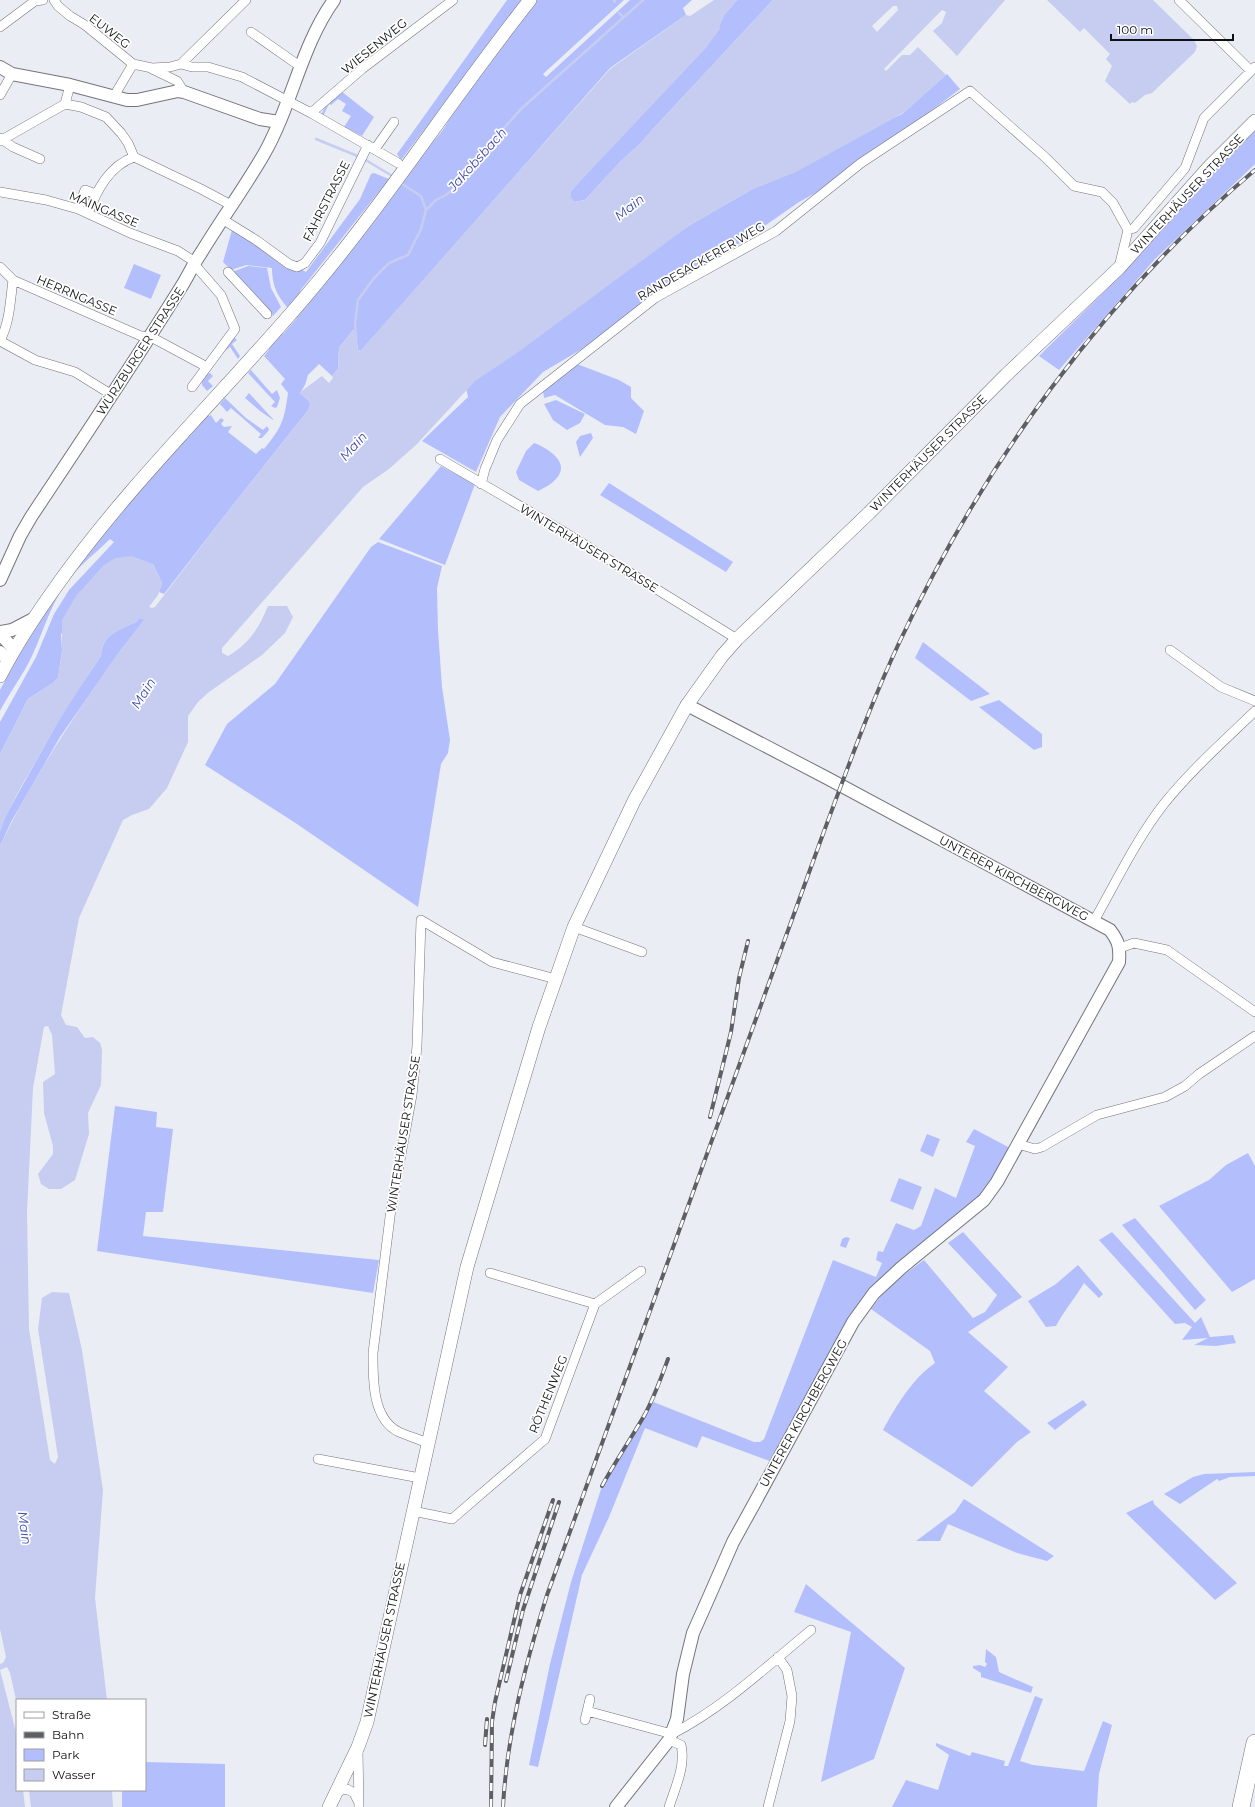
<svg xmlns="http://www.w3.org/2000/svg" width="1255" height="1807" viewBox="0 0 1255 1807" font-family="Montserrat,sans-serif">
	<rect width="100%" height="100%" fill="#ebedf5"/>
	<path fill="#b3bffc" d="M507,0h16l-122,160 -4,-6z
		M536,0h88l-81,74 3,3 84,-77h62l-9,8 3,7 -76,53 -249,283 -3,-1 -2,-17 -3,-3 -14,18 -1,21 -6,7 -13,-12 -11,11 -3,10 -5,8 9,8 1,4 -1,4 -80,101 -65,84 -5,-2 3,-9 -9,-19 -92,70 1,17 -4,27 -5,5 -25,16 -28,55v-32l36,-65 18,-43 15,-24 45,-48 -4,-3c-13,13 -29,25 -41,40 -19,26 -24,49 -37,77 -9,19 -22,36 -32,55v-21l21,-39 44,-72 110,-130c14,-10 23,-21 32,-36l2,3 2,-1 5,8 5,-5 3,2 -3,4 3,3 8,-1 -4,6 28,22 6,-6 2,1c18,-22 20,-28 24,-56l-7,-9 4,-5 -21,-23 5,-6 -2,-3 13,-15 3,2 14,-16c-16,-17 -25,-27 -25,-50l-26,-3 -15,5 -8,-8 9,-32 74,42 54,-73 11,-25 3,-1 15,6 -89,112 11,10 -1,-2 103,-130c3,-15 16,-22 25,-33 8,-9 13,-20 18,-31z
		M737,0h36l-120,129 -12,14 -20,18 -36,39 -11,2 -3,-4v-7l148,-165 5,-11z
		M947,74l13,15 -119,90 -42,23 -75,52 -38,21 -104,74 -39,23 -43,45 -24,55 -54,-31 46,-44 -4,-18 226,-154 59,-34 50,-35 48,-17 55,-25z
		M341,91l33,26 -12,19 -18,-9 7,-11 -9,-5 4,-7 -8,-5 -7,6 -2,-1 -6,12 -2,-1 6,-12z
		M1255,127v37l-100,95 -96,111 -20,-14 68,-67 118,-131z
		M134,264l27,11 -10,24 -27,-11z
		M248,266l19,2 4,20 10,19 -8,9 -41,-44z
		M234,337l3,3 -5,4 8,12 -2,3 -8,-12 -5,4 -2,-4z
		M577,364l42,16 12,7v11l13,13 -8,23 -13,-7 -18,-2 -50,-30 -11,3 -1,-7z
		M251,370l21,24 5,-4 3,8 -3,9 -2,1 -4,-2 4,-4 -27,-29z
		M210,373l3,3 -5,5 5,5 -6,5 -5,-6v-5l4,-6z
		M249,393l24,26v1l-13,-9 -15,-13z
		M225,398l21,20 17,12 4,-4 2,4 -7,8h-4l3,-4 -30,-26 -4,4 -7,-8z
		M556,400l29,14 -5,9 -13,7 -14,-10 -9,-16z
		M591,433l2,5 -13,19 -4,-15 4,-6z
		M534,443c11,4 32,16 26,30 -4,9 -14,14 -22,18l-19,-11 -3,-8 10,-21z
		M441,466l34,18 -30,81 -66,-26z
		M609,483l124,79 -7,10 -126,-77z
		M378,542l64,24 -5,22 1,42 4,57 8,53 -2,13 -7,11 -23,143 -124,-85 -89,-57 22,-41 48,-40 96,-137z
		M139,618l6,1 -27,35 -58,83 -49,85 -11,24v-15l5,-14 60,-108 36,-53c2,-23 17,-25 35,-34z
		M923,642l67,52 -19,7 -56,-43z
		M999,700l43,34v13l-8,3 -55,-43z
		M115,1106l42,6 -1,15 17,2 -10,83h-17l-3,24 236,24 -6,33 -276,-42z
		M974,1129l40,21 -17,32 -123,111 -99,170 -73,-27 -5,12 -52,-20 -36,89 -27,58 -44,192 -9,-2 21,-101 21,-82 31,-96 15,-29 27,-41 7,-15 103,41h6l4,-3 69,-179 43,17 6,-14 -6,-3 2,-9 5,1 13,-29 18,7 7,-4 14,-38 21,10 19,-52 -9,-4z
		M927,1134l13,5 -7,18 -13,-6z
		M1248,1153l7,13v113l-23,13 -73,-86 50,-26 17,-15z
		M899,1178l23,9 -9,23 -23,-9z
		M1135,1218l71,82 -11,10 -73,-85z
		M963,1232l59,65 -54,35 40,35 -24,24 47,41 -14,10 -45,45 -89,-57c13,-24 29,-51 52,-67l-5,-12 -59,-42c14,-20 33,-35 53,-49l49,58 12,-6 12,-17 -49,-52z
		M1112,1232l83,91 6,-6 9,20 23,-2 3,8 -20,3 -22,-1 14,-7 -26,2 10,-13 -7,-4 -10,1 -76,-84z
		M846,1237l4,1 -4,10 -6,-2 2,-7z
		M1078,1265l25,29 -4,4 -15,-15c-9,15 -20,28 -28,43l-10,1 -18,-26 28,-17z
		M1083,1400l4,5 -32,25 -8,-7z
		M1255,1472v4l-25,1 -11,4 -2,-2 -37,25 -16,-10 29,-17 11,-3z
		M964,1499l90,57 -7,5 -30,-8 -69,-29 -8,17h-24l39,-29z
		M1153,1500l1,4 83,79 -22,17 -89,-87z
		M806,1584l99,84 -31,91 -53,23 30,-150 -57,-20z
		M986,1649l10,8 3,15 34,15 -2,6 -50,-16v-4l-8,-5v-2l7,-1 5,2 2,-3 -2,-2z
		M1035,1696l8,3 -23,62 13,4 51,6 19,-50 9,4 -13,49 -2,33h-205l14,-27 32,10 11,-35 -13,-9v-3l34,13 2,-4 33,9 -1,5h4z
		M145,1762l80,2v43h-103v-17h23z"/>
	<path fill="#c6cdf0" fill-rule="evenodd" d="M714,0h23c-6,8 -19,19 -17,29l-15,20 -134,142v7l3,4 11,-2 36,-39 20,-18 12,-14 120,-129h232l-48,56 -24,-25 9,-8 4,-11 -4,-2 -58,59 2,2 16,-16h8l8,-8 28,28 -40,36 -28,16 -82,45 -47,19 -59,34 -173,128 -42,28 -59,64 -27,24 -26,18 -141,161v5l6,3c21,-12 31,-28 40,-50h19l6,11 -8,16 -23,22 -53,37 -11,10 -10,14v26l-21,46 -18,21 -17,6 -9,5 -44,98 -18,97 5,10 11,2 8,11 8,-1 7,6 2,7 -1,35 -13,28 1,21 -14,46 -14,9h-12l-8,-5 -3,-10 15,-20v-8l-9,-33 -1,-31 12,-8 -3,-39 -4,-9 -4,1 -11,61 -6,124 2,117 21,131 5,4 3,-7 -20,-128 4,-31 10,-6 17,1 13,57 21,140 -8,108 12,102h-90v4l-7,-31 -3,-6 -7,3 17,66v54h6l2,17h-25v-143l3,-1 3,-6 -6,-28v-783c32,-68 74,-129 116,-190 9,-13 20,-24 28,-37l-5,-1 -2,4c-19,9 -34,11 -36,34 -24,35 -46,70 -66,107 -13,22 -26,44 -35,68v-77l28,-55 25,-16 5,-5 4,-27v-31l14,-24 27,-30 12,-8 17,-2 21,8 9,19 -4,12 -9,12 3,1 3,-1 74,-97 80,-101 1,-4 -1,-4 -10,-8 23,-17 7,7 4,-5 -1,-2 6,-7 1,-21 14,-18 3,3 2,17 2,1 250,-282 76,-54 4,1zM893,6h4l1,4 -21,22 -5,-6z
		M1047,0h106l41,40 3,6 -2,6 -43,41 -7,2 -10,8 -3,-1 -2,2 -25,-23 7,-15 -6,-7 4,-5 -26,-26 -4,4z
		M29,1790h83l1,17h-82z"/>
	<g fill="none" stroke-linecap="round" stroke-linejoin="round">
		<path stroke="#c6cdf0" stroke-width="2.5" d="M614,0l1,2
			M619,13l4,4
			M316,139l44,18
			M364,159l30,18
			M399,182l22,14 5,14
			M356,335l-1,-10 3,-25 16,-22 15,-15 19,-8 13,-26 5,-19 10,-10 10,-5 10,-8 38,-48 28,-31 121,-108"/>
		<g stroke="#74757c" stroke-width="10">
			<path id="minor" d="M54,0l4,6 12,10 15,9 48,39 19,4 18,-1 11,-3 65,-64
				M1179,0l72,71
				M0,27l35,-26 8,-1
				M251,32l50,35
				M181,64l11,3h16l34,10 69,36 87,50
				M152,69l25,12 7,11
				M0,95l12,-21
				M117,98v-7l16,-27
				M65,104l5,-19
				M311,113l51,-44 91,-69
				M0,138l13,9 27,12
				M0,141l65,-37 16,3 25,10 15,16 7,10 6,14
				M375,149l19,-27
				M134,157l67,32 30,16
				M0,192l46,8 32,9 52,24 48,18 17,11
				M78,209l7,-19 11,4
				M88,213c9,-23 21,-47 46,-56
				M222,219l34,21 33,24 8,3 8,-4 15,-20 48,-98
				M1128,230l6,-2 51,-60 19,-50 51,-51
				M0,267l13,13 128,56 12,2 54,29
				M228,272l39,42
				M0,341l35,19 40,12 37,23
				M0,341c10,-20 10,-39 13,-61
				M192,387l43,-58 -14,-34 -27,-31
				M440,459l121,71 176,109
				M481,484l4,-15 12,-29 23,-36 135,-106 121,-67 85,-68 109,-72 76,67 28,28 28,6 11,11 15,27 -9,37
				M1170,650l51,37 34,14
				M1094,921c22,-39 42,-81 69,-116 27,-34 61,-64 92,-94
				M574,927l68,25
				M1120,948l14,-5 33,7 88,62
				M1018,1144l17,5 7,-2 55,-32 68,-18 20,-11 14,-12 56,-38
				M490,1273l105,31
				M428,1443c-10,-4 -20,-7 -29,-11 -27,-13 -26,-53 -26,-79l18,-144 21,-114 5,-49 4,-126 71,42 64,17
				M318,1459l102,19
				M413,1511l39,8 93,-80 50,-135 46,-33
				M587,1711l85,23c52,-27 94,-67 139,-104
				M585,1720l5,-21
				M669,1740l12,5c5,21 -6,43 -12,62
				M358,1750l1,57
				M338,1791l9,-2 7,4 4,8
				M768,1807l22,-86 2,-25 -5,-26 -9,-13"/>
		</g>
		<g stroke="#74757c" stroke-width="14">
			<path id="tertiary" d="M0,67l12,7 58,11 57,15h10l41,-9 6,1 76,27 19,3
				M0,580l20,-44 11,-19c51,-77 103,-154 152,-233 6,-10 11,-21 18,-31 20,-33 44,-66 63,-99 28,-49 37,-108 70,-154
				M0,632l12,-2 21,-11
				M0,634l14,15
				M0,652l8,8
				M616,1807l53,-67 8,-21 6,-45 10,-41 12,-27 28,-64 21,-38 99,-182 21,-29 27,-25 83,-68 13,-18 122,-220c1,-15 0,-20 -9,-32l-283,-152 -140,-73"/>
		</g>
		<g stroke="#74757c" stroke-width="14">
			<path id="secondary" d="M0,676c16,-31 35,-60 55,-88 74,-105 168,-194 251,-292 80,-94 147,-199 224,-296
				M329,1807l29,-60 9,-25 100,-455 72,-240 35,-100 60,-126 53,-96 35,-49 15,-17 132,-126 137,-138 113,-107 90,-101 46,-46"/>
		</g>
		<g stroke="#74757c" stroke-width="18">
			<path id="motorway" d="M1241,1807l14,-64"/>
		</g>
		<use href="#minor" stroke="#fff" stroke-width="9"/>
		<use href="#tertiary" stroke="#fff" stroke-width="12"/>
		<use href="#secondary" stroke="#fff" stroke-width="13"/>
		<use href="#motorway" stroke="#fff" stroke-width="17"/>
		<g stroke="#5d5f63" stroke-width="4">
			<path id="rail" d="M710,1117l21,-85 8,-54 9,-37
				M602,1486c13,-24 28,-46 42,-70 10,-18 17,-38 24,-57
				M506,1681l17,-71 36,-108
				M485,1745l2,-26
				M491,1807l1,-85 3,-20 25,-107 33,-95
				M503,1807c4,-73 22,-142 44,-212l276,-761c24,-64 47,-129 76,-191 84,-178 204,-345 356,-473"/>
		</g>
		<use href="#rail" stroke="#fff" stroke-width="2.5" stroke-dasharray="8" stroke-linecap="butt"/>
	</g>
	<g text-anchor="middle" dominant-baseline="central" stroke-width="3.5" stroke-linejoin="round" paint-order="stroke">
		<g font-size="12" fill="#0f1012" stroke="#fff">
			<text transform="translate(110 31) rotate(38)">EUWEG</text>
			<text transform="translate(374 46) rotate(-39)">WIESENWEG</text>
			<text transform="translate(1187 194) rotate(-47)">WINTERHÄUSER STRASSE</text>
			<text transform="translate(326 201) rotate(-63)">FÄHRSTRASSE</text>
			<text transform="translate(104 209) rotate(23)">MAINGASSE</text>
			<text transform="translate(701 261) rotate(-30)">RANDESACKERER WEG</text>
			<text transform="translate(77 295) rotate(23)">HERRNGASSE</text>
			<text transform="translate(140 351) rotate(-57)">WÜRZBURGER STRASSE</text>
			<text transform="translate(928 453) rotate(-45)">WINTERHÄUSER STRASSE</text>
			<text transform="translate(589 548) rotate(31)">WINTERHÄUSER STRASSE</text>
			<text transform="translate(1014 878) rotate(28)">UNTERER KIRCHBERGWEG</text>
			<text transform="translate(403 1134) rotate(-81)">WINTERHÄUSER STRASSE</text>
			<text transform="translate(548 1394) rotate(-68)">RÖTHENWEG</text>
			<text transform="translate(803 1413) rotate(-61)">UNTERER KIRCHBERGWEG</text>
			<text transform="translate(384 1640) rotate(-78)">WINTERHÄUSER STRASSE</text>
		</g>
		<g font-size="13" font-style="italic" fill="#4249a7" stroke="#fff">
			<text transform="translate(477 159) rotate(-48)">Jakobsbach</text>
			<text transform="translate(629 207) rotate(-38)">Main</text>
			<text transform="translate(353 446) rotate(-48)">Main</text>
			<text transform="translate(143 693) rotate(-58)">Main</text>
			<text transform="translate(25 1528) rotate(82)">Main</text>
		</g>
	</g>
	<rect x="16" y="1699" width="130" height="92" fill="#ffffff" stroke="#9f9fa0"/>
	<rect x="24" y="1712" width="20" height="6" fill="#ffffff" stroke="#9f9fa0"/>
	<text x="52" y="1719" font-size="12" fill="#0f1012">Straße</text>
	<rect x="24" y="1732" width="20" height="6" fill="#5d5f63" stroke="#9f9fa0"/>
	<text x="52" y="1739" font-size="12" fill="#0f1012">Bahn</text>
	<rect x="24" y="1749" width="20" height="12" fill="#b3bffc" stroke="#9f9fa0"/>
	<text x="52" y="1759" font-size="12" fill="#0f1012">Park</text>
	<rect x="24" y="1769" width="20" height="12" fill="#c6cdf0" stroke="#9f9fa0"/>
	<text x="52" y="1779" font-size="12" fill="#0f1012">Wasser</text>
	<path d="M1111 34v6h122v-6" fill="none" stroke="#0f1012" stroke-width="2"/>
	<text x="1117" y="34" font-size="12" fill="#0f1012" stroke="#ffffff" stroke-width="3" paint-order="stroke">100 m</text>
</svg>
